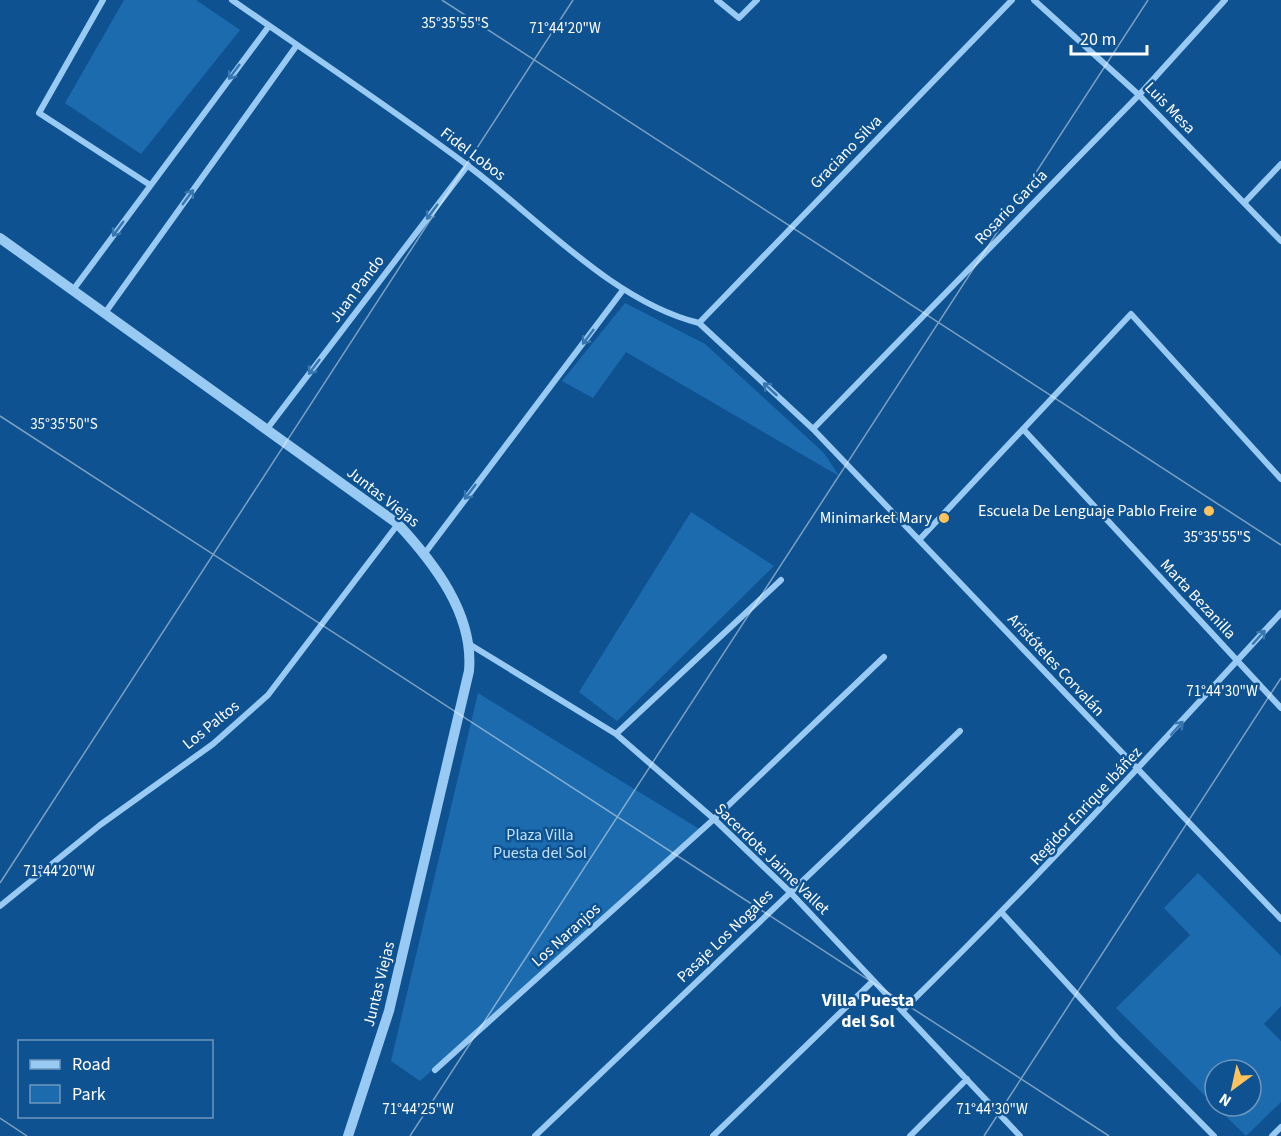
<svg xmlns="http://www.w3.org/2000/svg" width="1281" height="1136" viewBox="0 0 1281 1136" font-family="'Source Sans 3',sans-serif">
	<rect width="100%" height="100%" fill="#0f5291"/>
	<path fill="#1d6baf" fill-rule="evenodd" d="M124,0h72l44,30 -99,124 -76,-51z
		M625,303l80,41 119,109 15,23 -213,-124 -33,46 -31,-17z
		M691,512l83,54 -157,155 -38,-29z
		M478,693l223,137 -281,251 -29,-20z
		M1198,873l83,83v50l-17,18 17,17v61l-35,34 -130,-128 74,-73 -26,-27zM1215,1070h36v36h-36z"/>
	<g fill="none" stroke-linecap="round" stroke-linejoin="round">
		<path stroke="#99caf4" stroke-width="6" d="M103,0l-64,113 111,72
			M232,0c79,55 159,108 235,165 71,53 146,137 232,158l114,106 468,490
			M717,0l22,18 18,-18
			M1034,0l105,95 142,146
			M1244,203l37,-39
			M73,290l196,-264
			M105,313l192,-268
			M699,323l313,-323
			M267,429l201,-264
			M813,429l326,-334 86,-95
			M1023,429l258,279
			M919,540l212,-226 150,165
			M425,553l198,-263
			M469,644l147,90 98,85 76,73 230,244
			M616,734l165,-154
			M0,906l100,-81 113,-81 55,-49 130,-171
			M1002,913l115,125 97,98
			M903,1010c131,-128 254,-262 378,-397
			M435,1070l279,-251 170,-162
			M535,1136l425,-405
			M713,1136l160,-155
			M910,1136l57,-57
			M1272,1136l9,-9"/>
		<path stroke="#99caf4" stroke-width="10" d="M0,238l398,286c36,39 76,90 71,147l-80,340 -41,125"/>
	</g>
	<defs><path id="oneway-shaft" d="M-6 0H5M1.5-3L5.5 0L1.5 3" fill="none" stroke-width="1.6" stroke-linecap="round" stroke-linejoin="round" transform="scale(1.5)"/></defs>
	<g stroke="#3876af">
		<use href="#oneway-shaft" transform="translate(234 72) rotate(127)"/>
		<use href="#oneway-shaft" transform="translate(188 197) rotate(-54)"/>
		<use href="#oneway-shaft" transform="translate(432 212) rotate(127)"/>
		<use href="#oneway-shaft" transform="translate(118 229) rotate(126)"/>
		<use href="#oneway-shaft" transform="translate(588 337) rotate(127)"/>
		<use href="#oneway-shaft" transform="translate(314 367) rotate(127)"/>
		<use href="#oneway-shaft" transform="translate(770 389) rotate(-137)"/>
		<use href="#oneway-shaft" transform="translate(470 492) rotate(127)"/>
		<use href="#oneway-shaft" transform="translate(1259 637) rotate(-48)"/>
		<use href="#oneway-shaft" transform="translate(1177 728) rotate(-48)"/>
	</g>
	<path fill="none" stroke="#fff" stroke-width="1.5" stroke-opacity="0.45" d="M442,0l839,545M0,416l1109,720M0,883l573,-883M0,1118l27,18M410,1136l738,-1136M984,1136l297,-458"/>
	<g fill="#ffc35c" stroke="#0f5291" stroke-width="2">
		<circle cx="1209" cy="511" r="6"/>
		<circle cx="944" cy="518" r="6"/>
	</g>
	<g text-anchor="middle" dominant-baseline="central" stroke-width="5" stroke-linejoin="round" paint-order="stroke">
		<g font-size="16" fill="#fff" stroke="#0f5291">
			<text transform="translate(1170 108) rotate(46)">Luis Mesa</text>
			<text transform="translate(846 152) rotate(-46)">Graciano Silva</text>
			<text transform="translate(473 154) rotate(37)">Fidel Lobos</text>
			<text transform="translate(1011 207) rotate(-46)">Rosario García</text>
			<text transform="translate(357 289) rotate(-53)">Juan Pando</text>
			<text transform="translate(383 497) rotate(38)">Juntas Viejas</text>
			<text transform="translate(1198 599) rotate(47)">Marta Bezanilla</text>
			<text transform="translate(1056 665) rotate(47)">Aristóteles Corvalán</text>
			<text transform="translate(211 725) rotate(-39)">Los Paltos</text>
			<text transform="translate(1086 806) rotate(-47)">Regidor Enrique Ibáñez</text>
			<text transform="translate(772 859) rotate(44)">Sacerdote Jaime Vallet</text>
			<text transform="translate(566 935) rotate(-42)">Los Naranjos</text>
			<text transform="translate(725 936) rotate(-44)">Pasaje Los Nogales</text>
			<text transform="translate(379 984) rotate(-76)">Juntas Viejas</text>
		</g>
		<g font-size="16" fill="#fff" stroke="#0f5291" text-anchor="end">
			<text x="1197" y="511">Escuela De Lenguaje Pablo Freire</text>
			<text x="932" y="518">Minimarket Mary</text>
		</g>
		<g font-size="16" fill="#c1e2fe" stroke="#0f5291">
			<text x="540" y="835">Plaza Villa<tspan x="540" dy="18">Puesta del Sol</tspan></text>
		</g>
		<g font-size="18" font-weight="bold" fill="#fff" stroke="#0f5291">
			<text x="868" y="1000">Villa Puesta<tspan x="868" dy="21">del Sol</tspan></text>
		</g>
	</g>
	<g font-size="15" text-anchor="middle" fill="#fff" stroke="#0f5291" stroke-width="5" stroke-linejoin="round" paint-order="stroke">
		<text x="455" y="28">35°35'55"S</text>
		<text x="565" y="33">71°44'20"W</text>
		<text x="64" y="429">35°35'50"S</text>
		<text x="1217" y="542">35°35'55"S</text>
		<text x="1222" y="696">71°44'30"W</text>
		<text x="59" y="876">71°44'20"W</text>
		<text x="418" y="1114">71°44'25"W</text>
		<text x="992" y="1114">71°44'30"W</text>
	</g>
	<rect x="18" y="1040" width="195" height="78" fill="#0f5291" stroke="#6f97bd" stroke-width="1.5"/>
	<rect x="30" y="1060" width="30" height="9" fill="#99caf4" stroke="#6f97bd" stroke-width="1.5"/>
	<text x="72" y="1070" font-size="18" fill="#ffffff">Road</text>
	<rect x="30" y="1085" width="30" height="18" fill="#1d6baf" stroke="#6f97bd" stroke-width="1.5"/>
	<text x="72" y="1100" font-size="18" fill="#ffffff">Park</text>
	<g transform="translate(1233 1088) rotate(213)"><circle r="28" fill="#0f5291" stroke="#6f97bd" stroke-width="1.5"/>
	<path d="M0-4.5L10 22L0 15L-10 22Z" fill="#ffc35c"/>
	<text y="-9" font-size="16" font-weight="bold" text-anchor="middle" fill="#ffffff">N</text>
	</g>
	<path d="M1071 45v9h76v-9" fill="none" stroke="#ffffff" stroke-width="3"/>
	<text x="1080" y="45" font-size="18" fill="#ffffff" stroke="#0f5291" stroke-width="4.5" paint-order="stroke">20 m</text>
</svg>
